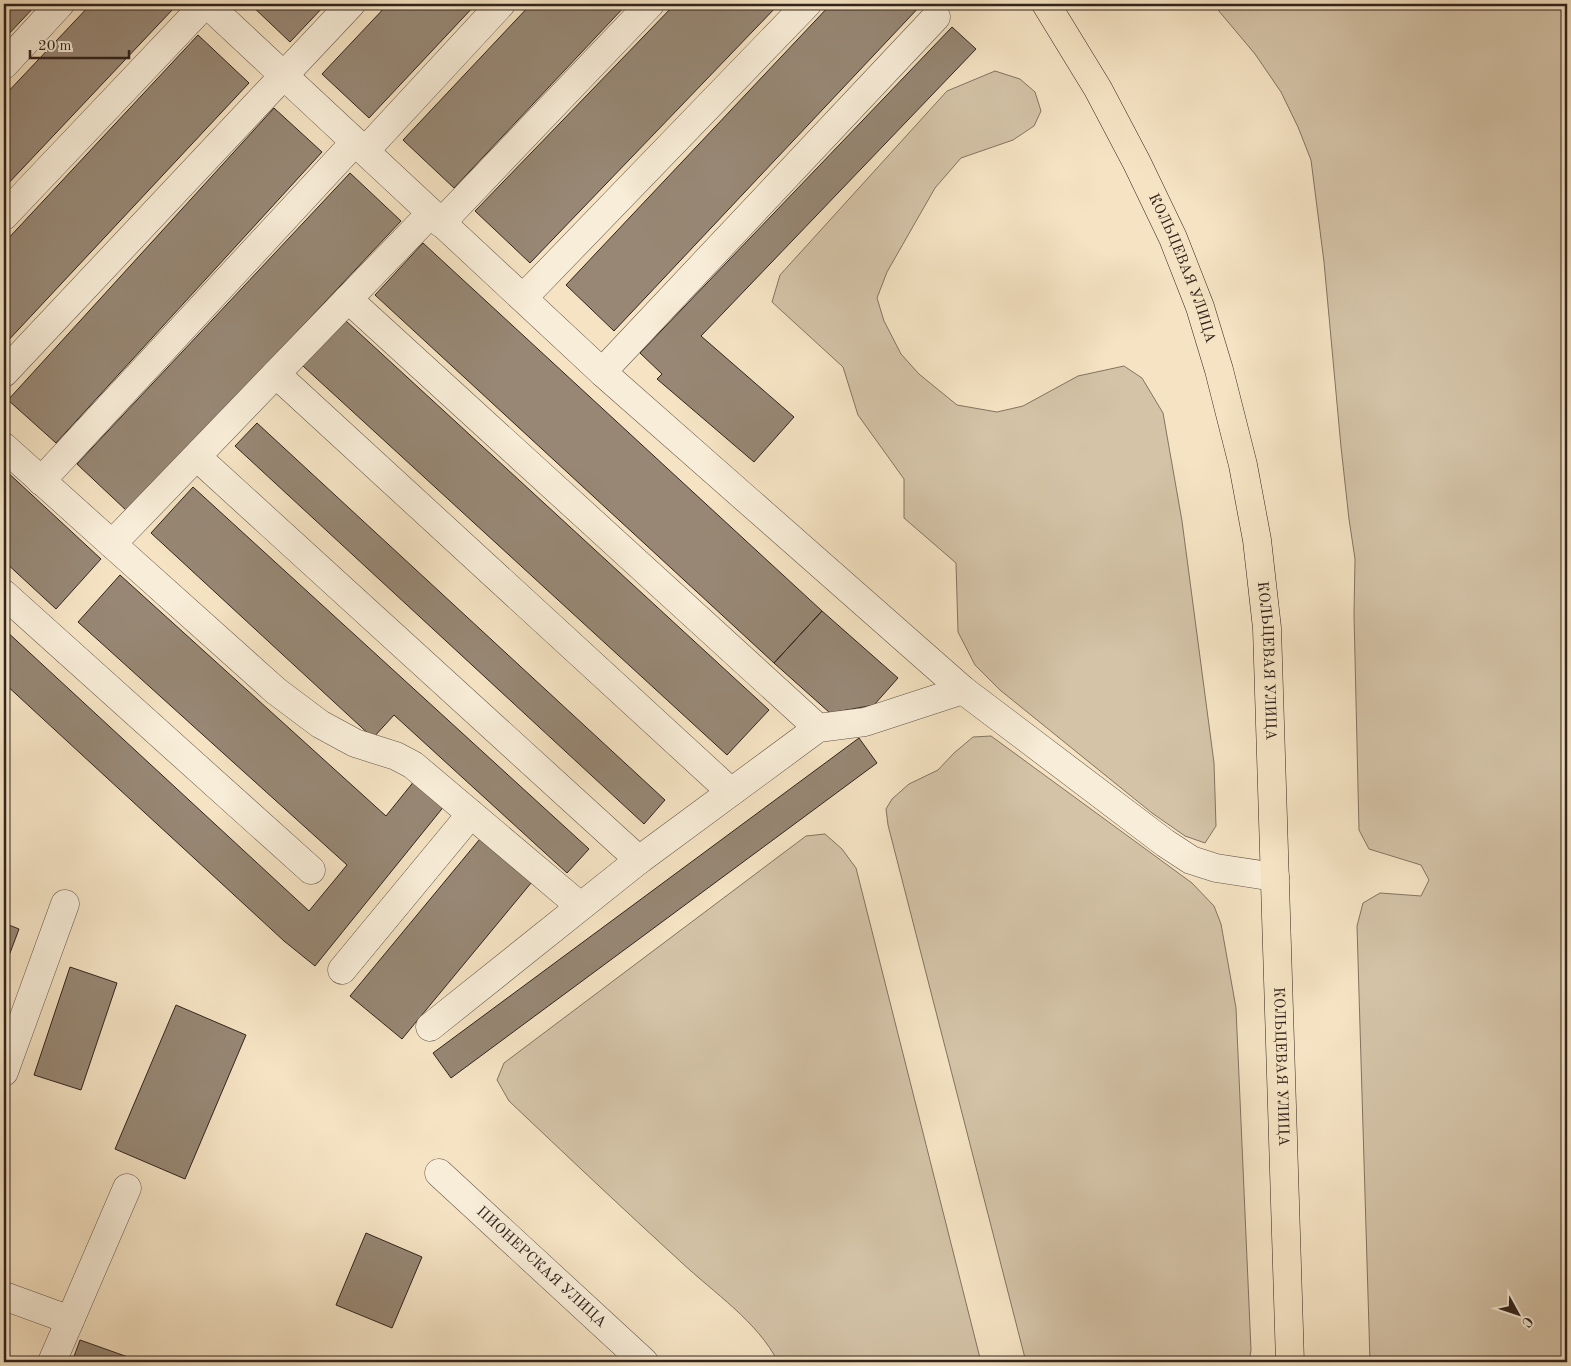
<svg xmlns="http://www.w3.org/2000/svg" width="1571" height="1366" viewBox="0 0 1571 1366" font-family="'Old Standard TT',serif">
	<rect width="100%" height="100%" fill="#f5e3c3"/>
	<filter id="stains"><feTurbulence type="fractalNoise" baseFrequency=".004" numOctaves="4"/><feColorMatrix values="0 0 0 0 .2 0 0 0 0 .09 0 0 0 0 .02 0 0 0 .5 -.17"/></filter>
	<radialGradient id="worn" r=".72"><stop offset=".6" stop-color="#630" stop-opacity="0"/><stop offset="1" stop-color="#630" stop-opacity=".3"/></radialGradient>
	<path fill="#d4c3a7" stroke="#827462" d="M1213,4h354v1358h-197l-13,-436 6,-23 17,-10 41,3 8,-16 -8,-15 -52,-16 -10,-19 -5,-216 1,-55 -6,-40 -8,-72 -17,-185 -13,-102 -13,-33 -17,-35 -26,-38z
		M995,71l25,8 15,13 6,19 -7,15 -21,14 -52,18 -26,30 -48,84 -10,26 7,23 17,33 18,20 38,31 40,7 26,-6 55,-30 46,-10 18,12 21,35 19,108 32,242 2,63 -11,17 -20,-7 -33,-23 -152,-123 -25,-25 -17,-33 -2,-69 -52,-45v-39l-46,-64 -15,-48 -71,-65 8,-27 167,-184z
		M991,736l201,147 22,23 7,18 15,84 15,342 -2,12h-223l-138,-537 -2,-16 6,-10 17,-15 29,-14 16,-17 19,-16z
		M825,834l17,15 14,19 125,494h-203c-20,-40 -65,-70 -97,-100 -58,-53 -115,-107 -172,-161l-12,-21 7,-17 302,-227z"/>
	<path fill="#978774" stroke="#31241e" d="M4,4h33l-33,35z
		M91,4h79l4,4 -170,180v-92z
		M250,4h76l-36,38z
		M388,4h88l-107,114 -47,-44z
		M531,4h96l-173,184 -51,-48z
		M675,4h104l-249,259 -55,-52z
		M831,4h91l-308,327 -48,-46z
		M952,27l24,22 -275,287 93,81 -40,45 -97,-83 5,-5 -22,-21z
		M198,35l51,48 -245,262v-102z
		M274,108l48,44 -266,291 -48,-43z
		M350,173l51,48 -273,291 -51,-48z
		M423,243l399,368 -48,52 -399,-368z
		M345,320l424,390 -42,45 -424,-389z
		M257,423l408,377 -21,24 -409,-378z
		M4,469l97,90 -45,50 -52,-48z
		M193,487l396,362 -22,24 -173,-158 -21,23 -222,-205z
		M120,575l266,241 29,-36 30,25 -130,161 -31,-25 -280,-258v-54l305,282 38,-46 -269,-243z
		M822,611l76,67 -24,27 -44,8 -56,-50z
		M859,738l18,25 -426,315 -18,-25z
		M484,834l52,43 -134,162 -52,-43z
		M4,923l15,6 -15,40z
		M70,967l47,16 -36,107 -47,-15z
		M176,1005l70,30 -61,144 -70,-30z
		M366,1233l56,24 -30,71 -56,-23z
		M80,1340l62,22h-70z"/>
	<g fill="none" stroke-linecap="round" stroke-linejoin="round">
		<g stroke="#625447" stroke-width="29">
			<g id="minor">
				<path d="M207,4l395,368 361,318 202,153 26,17 25,8 59,9"/>
				<path d="M4,65l56,-61"/>
				<path d="M365,151l136,-147"/>
				<path d="M431,213l-319,331 164,147 44,33 35,19 41,13 17,9 167,141"/>
				<path d="M4,216l201,-212"/>
				<path d="M441,223l209,-219"/>
				<path d="M523,298l284,-294"/>
				<path d="M348,299l470,429"/>
				<path d="M602,372l334,-355"/>
				<path d="M4,373l347,-369"/>
				<path d="M276,374l455,418"/>
				<path d="M4,447l108,97"/>
				<path d="M197,457l442,403"/>
				<path d="M41,481l314,-339"/>
				<path d="M4,594l307,276"/>
				<path d="M342,970l129,-156"/>
				<path d="M430,1027l209,-167 179,-132 47,-6 98,-32"/>
				<path d="M4,1072l61,-168"/>
				<path id="s1" d="M439,1173l205,189"/>
				<path d="M4,1296l66,24"/>
				<path d="M52,1362l75,-174"/>
			</g>
		</g>
		<g stroke="#31241e" stroke-width="29">
			<g id="highway">
				<path id="s2" d="M1046,4l52,85 39,74 36,75 27,69 19,63 24,95 14,75 10,88 23,734"/>
			</g>
		</g>
		<use href="#minor" stroke="#f8edd8" stroke-width="28"/>
		<use href="#highway" stroke="#f5e3c3" stroke-width="28"/>
	</g>
	<g text-anchor="middle" dominant-baseline="central" stroke-width="4.5" stroke-linejoin="round" paint-order="stroke">
		<g font-size="15" fill="#31241e" stroke="#f8edd8">
			<text stroke="none"><textPath href="#s2" startOffset="298">КОЛЬЦЕВАЯ УЛИЦА</textPath></text>
			<text stroke="none"><textPath href="#s2" startOffset="702">КОЛЬЦЕВАЯ УЛИЦА</textPath></text>
			<text stroke="none"><textPath href="#s2" startOffset="1108">КОЛЬЦЕВАЯ УЛИЦА</textPath></text>
			<text stroke="none"><textPath href="#s1" startOffset="139">ПИОНЕРСКАЯ УЛИЦА</textPath></text>
		</g>
	</g>
	<rect width="1571" height="1366" fill="none" stroke="#f5e3c3" stroke-width="20"/>
	<rect x="5" y="5" width="1561" height="1356" fill="none" stroke="#31241e" stroke-width="2.5"/>
	<rect x="10" y="10" width="1551" height="1346" fill="none" stroke="#31241e"/>
	<g transform="translate(1518 1314) rotate(130)" stroke="#f8edd8" stroke-width="4" paint-order="stroke">
	<path d="M0-4L9 19L0 12L-9 19Z" fill="#31241e"/>
	<text y="-8" font-size="14" font-weight="bold" text-anchor="middle" fill="#31241e">С</text>
	</g>
	<path d="M30 50v8h99v-8" fill="none" stroke="#31241e" stroke-width="2.5"/>
	<text x="38" y="50" font-size="15" fill="#31241e" stroke="#f8edd8" stroke-width="4" paint-order="stroke">20 m</text>
	<rect width="100%" height="100%" filter="url(#stains)"/>
	<rect width="100%" height="100%" fill="url(#worn)"/>
</svg>
